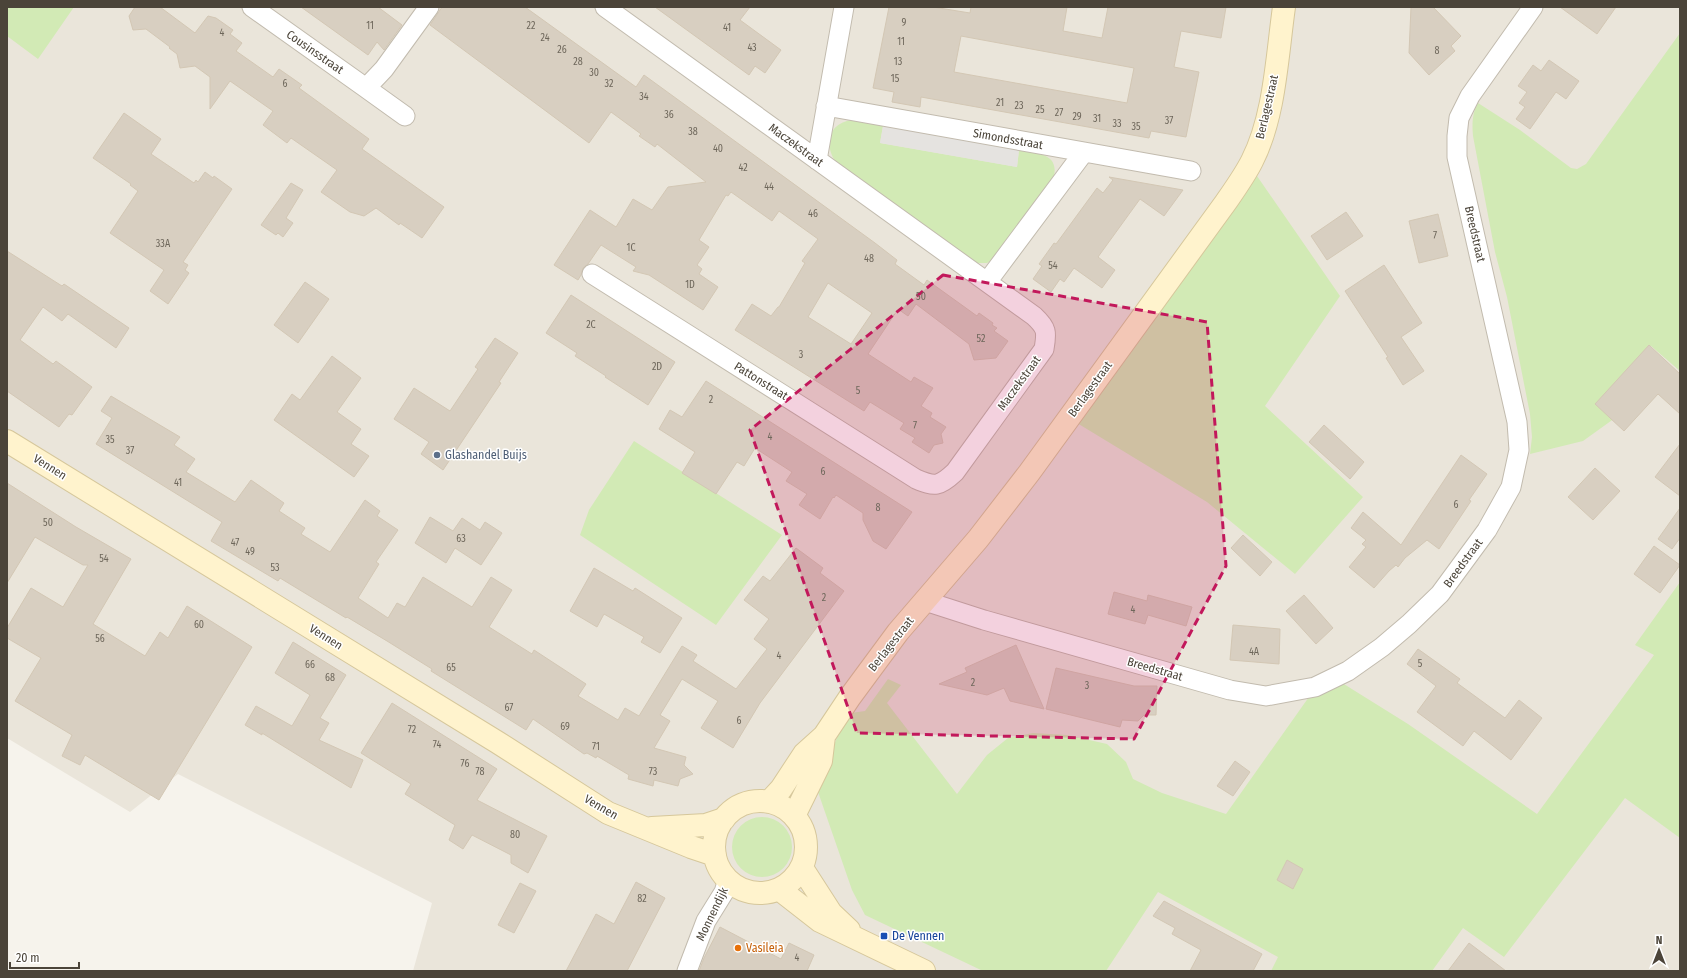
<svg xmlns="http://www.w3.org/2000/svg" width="1687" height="978" viewBox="0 0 1687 978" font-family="'Fira Sans Condensed',sans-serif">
	<rect width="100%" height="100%" fill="#f6f3ec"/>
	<path fill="#eae5da" d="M7,7h1673v964h-1267l19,-68 -254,-129 -48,38 -123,-74z"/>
	<path fill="#d2eab5" d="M7,7h67l-36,52 -31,-23z
		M1680,33v338l-29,-25 -51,59 15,13 -32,23 -53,13 2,-17 -2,-23 -23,-117 -12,-45 -22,-116c-1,-11 -1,-23 5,-33l42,27 51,38 6,1 9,-5z
		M852,120l31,6 -3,17 137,24 2,-17c17,3 40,3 35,26l-58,81 -9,6h-10l-142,-102c-12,-19 -5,-38 17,-41z
		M1257,176l83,120 -75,110 98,91 -68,77 -88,-72 -130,-79z
		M634,441l148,94 -66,90 -136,-90 9,-25z
		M1680,582v256l-55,-40 -121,159 -41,-29 -31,43h-161l7,-14 -120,-65 -52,79h-123l-118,-56 -13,-25 -35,-101 21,-54 13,-22 14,-2 23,-32 13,6 -14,18 70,91 30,-39 21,-17 25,-5 34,2 40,9 19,18 7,17 29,14 64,21 90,-127 23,-6 69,43 129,90 117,-159 -19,-10z
		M732 847a30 30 0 1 1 60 0a30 30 0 1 1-60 0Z"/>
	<path fill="#e5e3e0" d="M883,126l136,24 -2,17 -137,-24z"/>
	<path fill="#d8cfc1" stroke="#d3c7b4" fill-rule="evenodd" d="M135,7h25l35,26 13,-17 8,2 17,12 -3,4 12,9 -6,8 37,26 6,-8 23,16 -3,3 70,51 -7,10 82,58 -22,31 -22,-15 -1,2 -23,-17 -12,8 -14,-4 -29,-20 16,-22 -46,-32 -4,5 -24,-18 10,-14 -43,-30 -20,28v-32l-15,-11 -15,2 -3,-14 -8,-6 1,-1 -24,-18 -13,1 -4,-14z
		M301,7h77l24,18 -18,25 -7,-8 -9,13z
		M442,7h83l111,80 8,-12 231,168 22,17 -2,4 29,21 3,-5 50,36 2,-3 14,10 -1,2 5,3 -3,3 14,10 -12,17 -22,2 -5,-16 -53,-40 -8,12 -10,-7 -30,45 43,28 3,-5 19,11 -12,18 11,7 -2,4 16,10 -5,7 2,9 -9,2 -5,8 -17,-11 3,-4 -15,-9 4,-6 -34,-21 -6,9 -129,-81 17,-26 19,12 7,-9h1l26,-44 -3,-2 16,-22 -39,-28 -7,10 -41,-29 -3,4 -2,-1 -27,45 10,7 -12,18 5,4 -3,5 19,13 -15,23 -54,-35 -16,-4 3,-4 -35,-22 -13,19 -5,4 -2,7 -3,5 -24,-15 36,-55 26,17 17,-28 19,11 16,-23 38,-5 -49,-38 -2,3 -16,-11 2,-2 -30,-22 -22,31 -159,-118zM828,283l44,30 -21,31 -43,-27z
		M655,7h95l-10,13 41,30 -16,23 -10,-7 -6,9z
		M889,7h44l37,6 1,-6h96l-4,24 39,7 6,-31h118l-5,31 -40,-7 -7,36 25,5 -13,65 -35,-6 -2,7 -228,-41 -1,10 -28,-5 2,-10 -21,-4zM961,36l173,32 -7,35 -173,-31z
		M1411,7h22l28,29 -10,10 4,5 -26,24 -20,-22z
		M1560,7h56l-19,27z
		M1549,60l30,21 -13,18 -10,-7 -26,37 -14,-10 9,-12 -6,-4 8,-11 -9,-6 15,-21 8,6z
		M124,113l37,26 -10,15 43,29 2,-3 2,2 7,-10 8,6 1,-2 18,13 -49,73 5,3 -3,5 4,3 -21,31 -18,-13 14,-21 -54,-37 28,-42 -8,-6 1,-1 -38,-26z
		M1109,177l74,13 -19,26 -24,-17 -42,58 17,13 -13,18 -28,-20 -10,14 -4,-3 -9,13 -18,-13 9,-13 -3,-2 15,-21 2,1 41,-56 6,5 10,-13z
		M291,183l12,7 -17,28 7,5 -10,14 -5,-4 -2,2 -15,-10z
		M1346,212l17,24 -36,24 -16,-24z
		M1438,214l10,42 -29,7 -10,-42z
		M7,251l55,35 2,-2 65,44 -13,20 -48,-34 -6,7 -19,-14 -23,33 33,24 3,-3 36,26 -20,28 -3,-1 -10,13 -52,-36z
		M1384,265l38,58 -21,14 23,34 -21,14 -17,-27 2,-1 -43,-66z
		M305,282l24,17 -31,44 -24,-18z
		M571,295l104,67 -27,43 -43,-28 1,-1 -31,-20 2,-3 -31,-20z
		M495,338l23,15 -19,29 2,1 -58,87 -22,-16 8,-12 -35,-23 20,-31 36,23 28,-42 -3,-2z
		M1649,345l31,29v40l-22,-20 -34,37 -29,-27z
		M332,356l29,22 -24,34 24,17 -10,15 18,12 -15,21 -80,-57 18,-26 8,6z
		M706,381l206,131 -26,37 -13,-8 -10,-21v-7l-27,-18 -2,3 -1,-1 -13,22 -21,-14 8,-11 -21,-13 6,-9 -37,-24 -11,18 -7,-4 -21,32 -34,-21 13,-21 -36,-23 11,-19 12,7z
		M111,396l69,41 -6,8 21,14 -9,13 49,30 16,-22 33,23 -5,8 26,17 -4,6 29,18 35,-52 15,11 -3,5 21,14 -22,32 3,2 -21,34 30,20 9,-15 8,4 18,-30 49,30 19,-30 21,13 -23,37 43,27 2,-4 52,34 -8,12 40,24 7,-12 14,8 43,-70 15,9 -4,6 43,28 31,-40 -13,-10 15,-20 -25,-19 19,-24 7,5 26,-33 27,20 -3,5 24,18 -84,112 -27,45 -32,-20 17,-27 -36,-22 -22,36 10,6 -16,27 32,9 -2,8 9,9 -13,5 -2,7 -24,-6 -1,6 -25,-7 1,-4 -32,-19 -1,2 -9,-5 -3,1 -51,-35 -7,11 -95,-59 1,-2 -45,-28 -40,-24 -1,1 -66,-40 -2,3 -67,-40 11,-19 -126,-78 16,-26 -11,-7z
		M1324,425l40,37 -14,17 -41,-37z
		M1680,444v52l-25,-19z
		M1461,455l26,19 -18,26 2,1 -32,48 -12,-9 -22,18 -7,9 -2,-2 -7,6 -15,17 -25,-21 17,-20 -4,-3 4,-4 -15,-12 12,-16 38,33z
		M1595,468l25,23 -27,29 -25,-23z
		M7,483l69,44 55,32 -38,65 52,32 15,-24 8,6 19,-32 65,41 -93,153 -74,-45 -5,10 -18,-9 10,-21 -57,-34 26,-43 -34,-20v-10l24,-40 32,19 25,-42h-5l-48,-28 -28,46z
		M1680,508v30l-8,11 -14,-10z
		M430,517l23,14 9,-13 18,12 5,-8 17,11 -21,32 -26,-17 -9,15 -31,-20z
		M1243,535l29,27 -12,14 -29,-28z
		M1654,546l26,19 -20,28 -26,-19z
		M594,568l39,23 2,-3 47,30 -22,35 -19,-11 3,-5 -40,-23 -7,13 -27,-16z
		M1114,592l33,9 1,-6 44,12 -6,19 -38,-11 -3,9 -37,-10z
		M1304,595l29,33 -17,16 -30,-33z
		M1233,625l47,4 -1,35 -49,-4z
		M293,642l53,33 -26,43 9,5 -10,17 44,20 -12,28 -89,-55v2l-17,-10 11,-19 36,20 18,-31 -35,-22z
		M1016,645l28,64 -34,-8 -6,-13 -17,7 -48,-11 28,-12 -2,-4z
		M1418,649l42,30 -3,4 48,35 14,-18 23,18 -31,42 -37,-29 -11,15 -46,-34 19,-26 -29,-22z
		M1056,668l78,18h23l-1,29h-12l-6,6 -16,-1 -2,7 -74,-18z
		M392,703l105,66 -20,31 70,36 -19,37 -17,-10v-8l-39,-20 -9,14 -14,-9 6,-15 -50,-31 6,-10 -50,-31z
		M1235,761l15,11 -17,24 -16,-10z
		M1287,860l16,9 -10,20 -16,-9z
		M636,882l29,16 -38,73h-61l30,-57 18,10z
		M520,883l16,8 -22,42 -16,-8z
		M1164,901l98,53 -9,17h-63l11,-21 -29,-16 3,-6 -22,-12z
		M720,927l61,32 8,-16 25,12 -7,16h-108l5,-13z
		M1469,943l37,28h-58z"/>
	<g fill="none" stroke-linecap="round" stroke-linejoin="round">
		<g stroke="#c2bbae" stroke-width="21">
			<path id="street" d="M252,7l114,81 18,-19 45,-62
				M366,88l39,28
				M826,106l365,65
				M817,160l27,-153
				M592,274l324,205c19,8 23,8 39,-7l89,-123c3,-17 3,-21 -10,-33l-429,-309
				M987,282l97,-130
				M925,601l59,19 246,70 36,6 49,-9 33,-16 34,-24 27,-23 31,-30 47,-64 24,-43 8,-37 -2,-28 -60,-265v-21l2,-18 11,-22 63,-89
				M687,971l19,-50 18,-29 4,-12"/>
		</g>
		<g stroke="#d6c79b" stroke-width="24">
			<path id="secondary" d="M7,441l490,301 111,71 83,34 24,8
				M714 847a46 46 0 1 1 92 0a46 46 0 1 1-92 0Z
				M769,802l12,-13 23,-35 20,-18 26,-39 48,-65 80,-93 51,-66 197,-271c9,-13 19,-27 26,-41 23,-45 25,-105 32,-154
				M794,816l27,-55 3,-25
				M652,828l54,-3 18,-6
				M802,868l29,45 18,17
				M779,889l41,32 104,50"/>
		</g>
		<use href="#street" stroke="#fff" stroke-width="19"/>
		<use href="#secondary" stroke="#fff3cd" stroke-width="22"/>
	</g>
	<path fill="#c2185b" fill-opacity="0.2" stroke="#c2185b" stroke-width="3" stroke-dasharray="8 5" stroke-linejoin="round" d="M943,275l264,47 19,244 -92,173 -277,-6 -107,-303z"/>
	<circle fill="#5c6f8a" stroke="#fff" stroke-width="1.5" cx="437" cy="455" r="4"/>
	<rect fill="#1a4fb4" stroke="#fff" stroke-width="1.5" x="880" y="932" width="8" height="8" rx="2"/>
	<circle fill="#e8710a" stroke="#fff" stroke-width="1.5" cx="738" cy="948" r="4"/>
	<g text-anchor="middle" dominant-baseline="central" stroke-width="3" stroke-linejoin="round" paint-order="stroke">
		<g font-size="10" fill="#6e675b">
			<text x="904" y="23">9</text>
			<text x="370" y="26">11</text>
			<text x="531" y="26">22</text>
			<text x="727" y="28">41</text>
			<text x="222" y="33">4</text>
			<text x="545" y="38">24</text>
			<text x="901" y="42">11</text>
			<text x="752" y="48">43</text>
			<text x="562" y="50">26</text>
			<text x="1437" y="51">8</text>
			<text x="578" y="62">28</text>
			<text x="898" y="62">13</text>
			<text x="594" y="73">30</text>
			<text x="895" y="79">15</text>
			<text x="285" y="84">6</text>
			<text x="609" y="84">32</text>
			<text x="644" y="97">34</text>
			<text x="1000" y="103">21</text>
			<text x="1019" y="106">23</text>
			<text x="1040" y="110">25</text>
			<text x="1059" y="113">27</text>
			<text x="669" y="115">36</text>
			<text x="1077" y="117">29</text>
			<text x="1097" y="119">31</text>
			<text x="1169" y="121">37</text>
			<text x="1117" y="124">33</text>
			<text x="1136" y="127">35</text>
			<text x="693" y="132">38</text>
			<text x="718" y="149">40</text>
			<text x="743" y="168">42</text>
			<text x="769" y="187">44</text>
			<text x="813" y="214">46</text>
			<text x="1435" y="236">7</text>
			<text x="163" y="244">33A</text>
			<text x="631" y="248">1C</text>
			<text x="869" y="259">48</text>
			<text x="1053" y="266">54</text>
			<text x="690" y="285">1D</text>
			<text x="921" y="297">50</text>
			<text x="591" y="325">2C</text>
			<text x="981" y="339">52</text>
			<text x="801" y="355">3</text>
			<text x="657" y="367">2D</text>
			<text x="858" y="391">5</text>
			<text x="711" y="400">2</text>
			<text x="915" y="426">7</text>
			<text x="770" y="437">4</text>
			<text x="110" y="440">35</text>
			<text x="130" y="451">37</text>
			<text x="823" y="472">6</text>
			<text x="178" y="483">41</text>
			<text x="1456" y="505">6</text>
			<text x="878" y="508">8</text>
			<text x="48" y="523">50</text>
			<text x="461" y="539">63</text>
			<text x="235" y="543">47</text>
			<text x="250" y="552">49</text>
			<text x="104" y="559">54</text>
			<text x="275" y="568">53</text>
			<text x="824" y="598">2</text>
			<text x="1133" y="610">4</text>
			<text x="199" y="625">60</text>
			<text x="100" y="639">56</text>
			<text x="1254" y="652">4A</text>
			<text x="779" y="656">4</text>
			<text x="1420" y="664">5</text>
			<text x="310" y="665">66</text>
			<text x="451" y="668">65</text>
			<text x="330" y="678">68</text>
			<text x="973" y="683">2</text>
			<text x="1087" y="686">3</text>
			<text x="509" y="708">67</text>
			<text x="739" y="721">6</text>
			<text x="565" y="727">69</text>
			<text x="412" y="730">72</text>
			<text x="437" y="745">74</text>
			<text x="596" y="747">71</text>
			<text x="465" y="764">76</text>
			<text x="480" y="772">78</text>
			<text x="653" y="772">73</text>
			<text x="515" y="835">80</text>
			<text x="642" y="899">82</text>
			<text x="797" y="958">4</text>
		</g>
		<g font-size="12" fill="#4b4439" stroke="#fff">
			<text transform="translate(315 52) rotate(35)">Cousinsstraat</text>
			<text transform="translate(1267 107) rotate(-77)">Berlagestraat</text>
			<text transform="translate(1008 139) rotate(10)">Simondsstraat</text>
			<text transform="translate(796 145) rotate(36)">Maczekstraat</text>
			<text transform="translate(1475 234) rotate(77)">Breedstraat</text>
			<text transform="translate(761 381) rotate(32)">Pattonstraat</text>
			<text transform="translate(1019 383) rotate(-54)">Maczekstraat</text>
			<text transform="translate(1090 389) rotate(-54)">Berlagestraat</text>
			<text transform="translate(50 467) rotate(32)">Vennen</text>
			<text transform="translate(1463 563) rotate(-54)">Breedstraat</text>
			<text transform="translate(326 637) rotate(32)">Vennen</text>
			<text transform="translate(891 644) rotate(-52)">Berlagestraat</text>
			<text transform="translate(1155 669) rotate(16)">Breedstraat</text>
			<text transform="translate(601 807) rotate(30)">Vennen</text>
			<text transform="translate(712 914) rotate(-64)">Monnendijk</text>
		</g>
		<g font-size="12" fill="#4e5e75" stroke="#fff" text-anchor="start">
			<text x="445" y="455">Glashandel Buijs</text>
		</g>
		<g font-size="12" fill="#164399" stroke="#fff" text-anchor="start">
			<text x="892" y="936">De Vennen</text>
		</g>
		<g font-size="12" fill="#c56008" stroke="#fff" text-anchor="start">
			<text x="746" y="948">Vasileia</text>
		</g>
	</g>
	<rect width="1687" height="978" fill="none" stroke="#4b4439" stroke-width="16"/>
	<g transform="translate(1659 950)" stroke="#ffffff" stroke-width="3" paint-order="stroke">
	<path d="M0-3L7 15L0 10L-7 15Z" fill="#4b4439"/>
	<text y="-6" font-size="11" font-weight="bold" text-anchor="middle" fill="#4b4439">N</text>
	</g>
	<path d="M10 962v6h69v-6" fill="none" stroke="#4b4439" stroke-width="2"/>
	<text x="16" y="962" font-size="12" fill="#4b4439" stroke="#ffffff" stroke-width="3" paint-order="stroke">20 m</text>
</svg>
